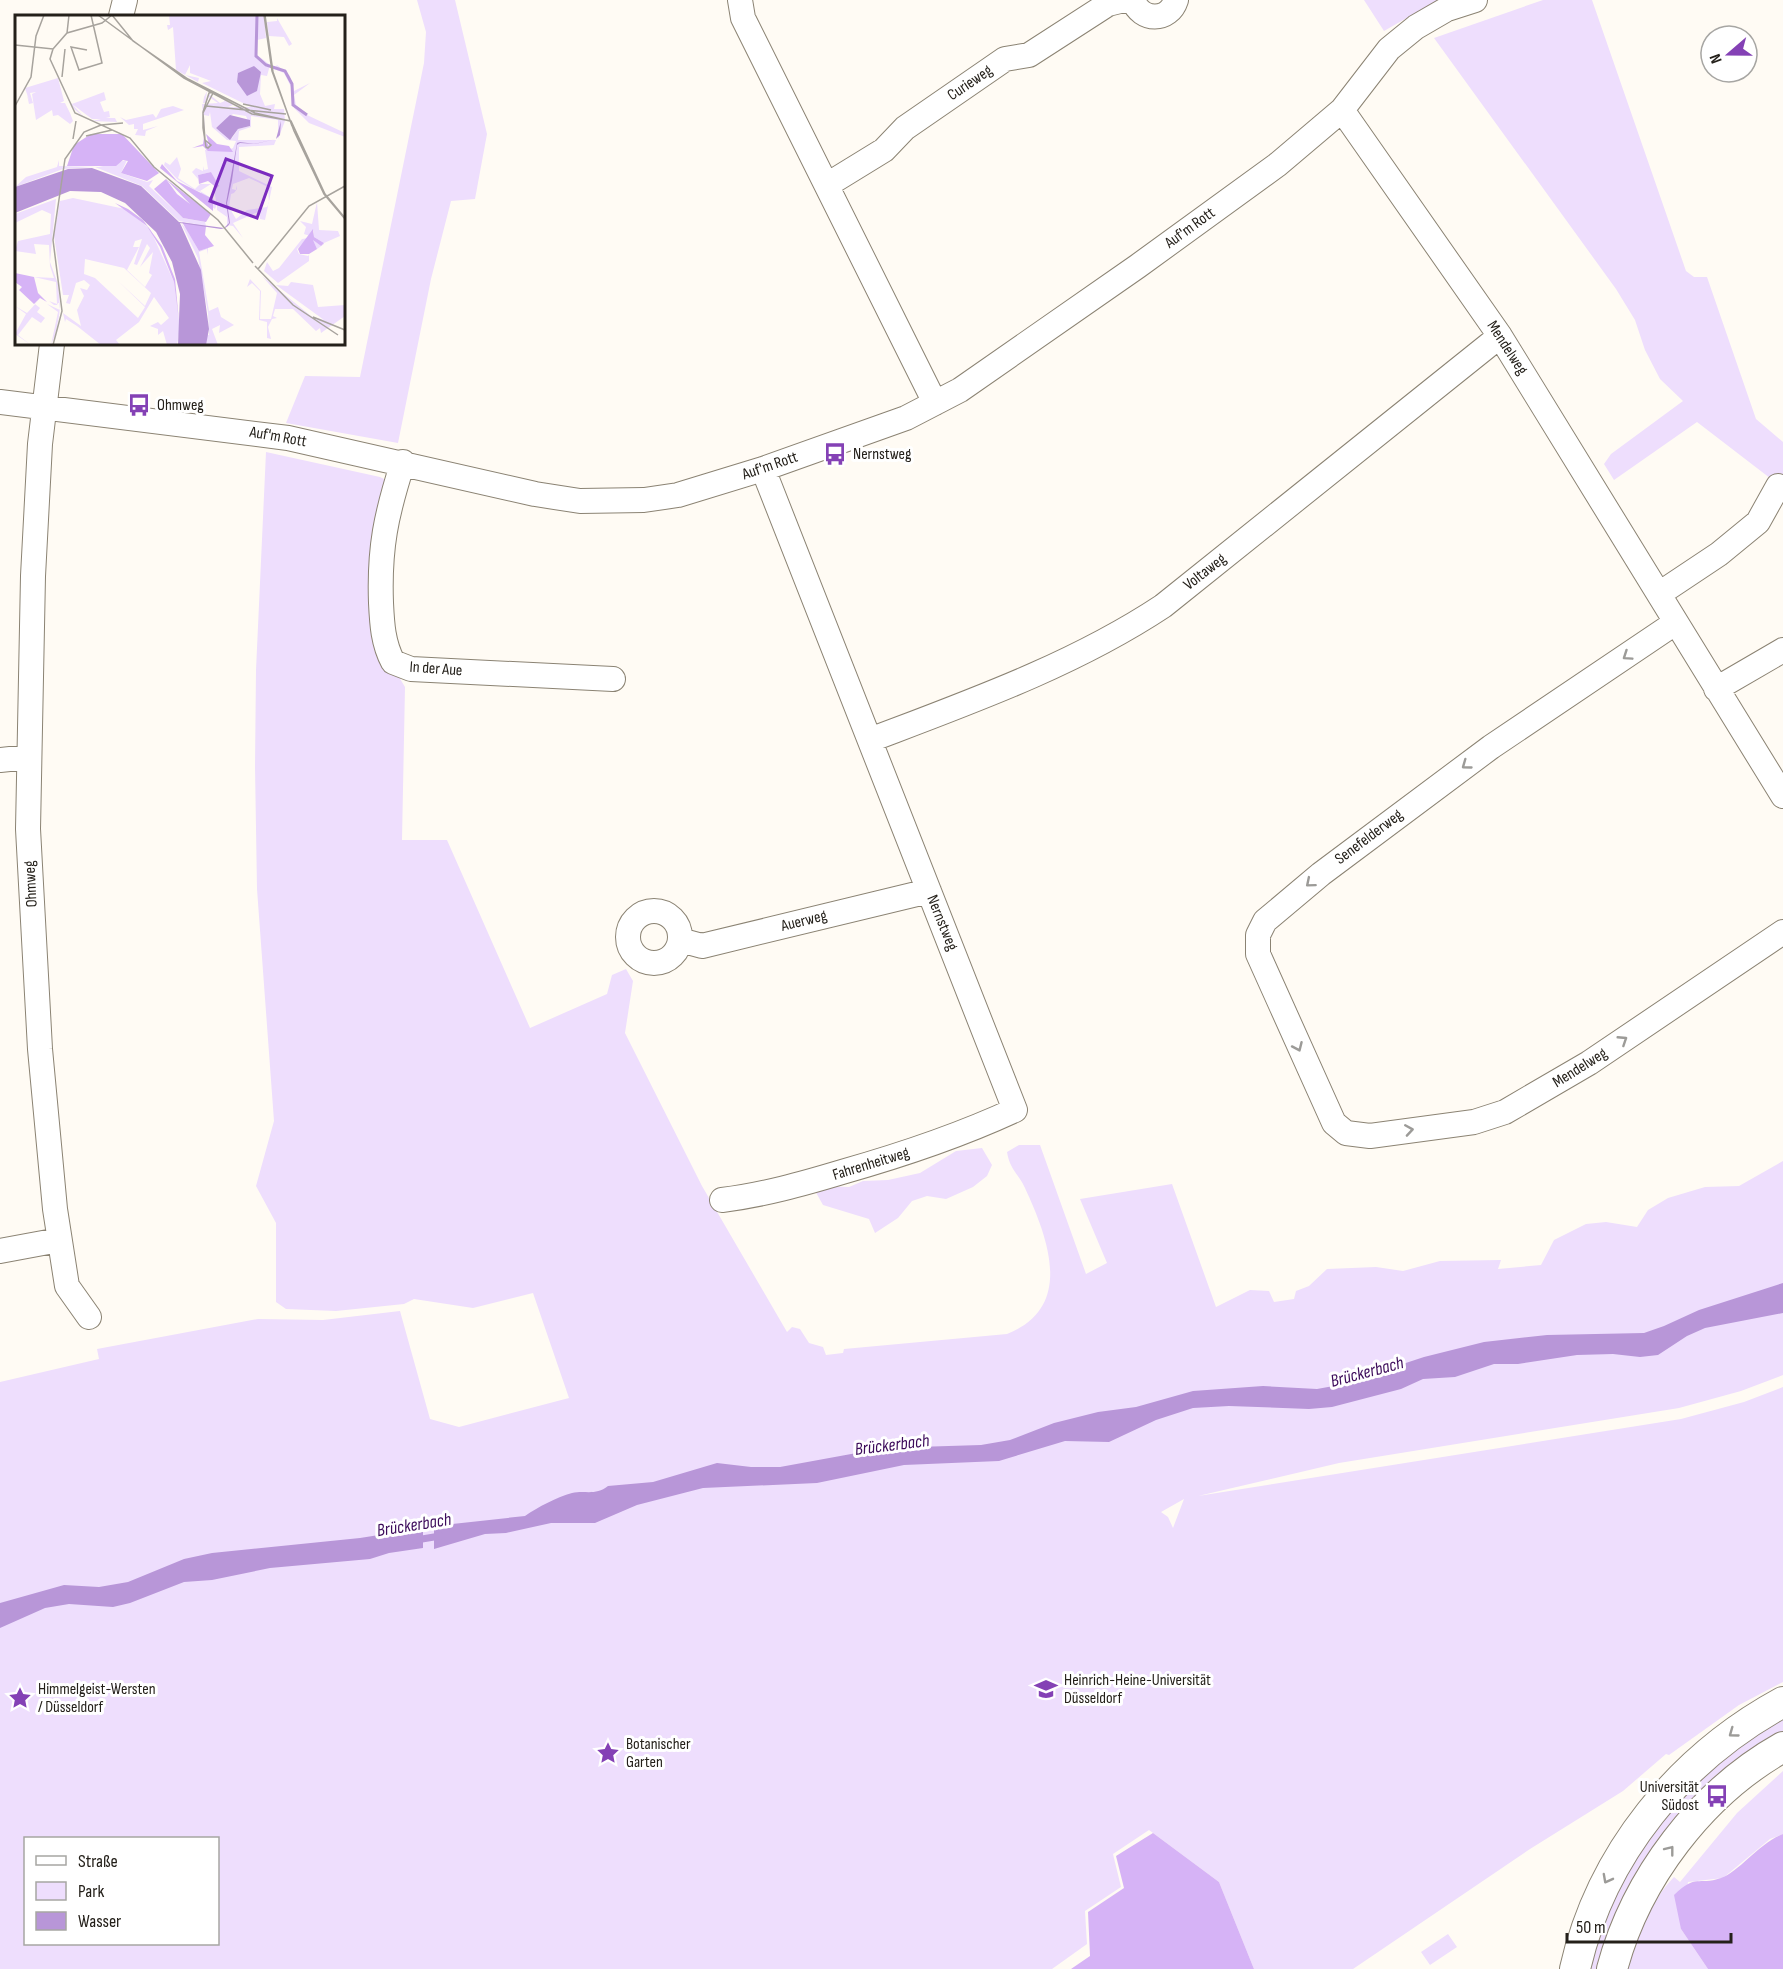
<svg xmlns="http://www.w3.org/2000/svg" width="1783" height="1969" viewBox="0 0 1783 1969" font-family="'Sofia Sans Condensed',sans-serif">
	<rect width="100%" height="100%" fill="#fffbf4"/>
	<path fill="#eedefd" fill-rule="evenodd" d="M417,0h38l32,134 -12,65 -24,2 -20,78 -33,164 -112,-20 19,-47 55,1 64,-314 2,-31z
		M1364,0h74l-54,31z
		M1543,0h49l94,271 8,6h13l49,142 27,23v46l-86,-66 -83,58 -10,-16 7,-10 72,-53 -23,-22 -15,-29 -10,-30 -19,-31 -182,-251z
		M266,452l114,25 8,4 -6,33 17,163 6,10 -3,153h45l83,188 77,-34 5,-19 14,-6 7,12 -8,52 77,153 85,146 5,-5 8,2 9,14 14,4 3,8 17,-2 1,-4 163,-15c68,-27 41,-96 18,-146 -7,-15 -15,-18 -18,-36l12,-7h21l46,129 21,-11 -27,-64 92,-15 44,123 34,-17 19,1 5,11 20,-3 2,-8 13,-5 18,-17 49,-2 27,4 37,-10 61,-1 -3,9 43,-4 13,-25 32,-16 20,-2 31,5 11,-17 20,-12 37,-11 34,-1 44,-25v214l-42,16 -62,17 -340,55 -141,33 483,-77 63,-17 39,-15v295l-44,23 -70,50 -3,-1 -43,37 -93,58 -177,120h-99l-35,-87 -70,-52 -36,24 8,33 -36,24 2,33 -35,25h-1052v-587l99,-23 -2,-10 161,-30 65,1 77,-9 30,108 29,8 110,-29 -36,-105 -60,15 -59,-9 -10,5 -68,7 -50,-2 -10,-7v-79l-20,-37 18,-65 -17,-232 -2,-122 1,-97zM1184,1499l-11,29 -5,-11 -7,-5zM26,1838h192v106h-192z
		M982,1148l10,17 -5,11 -14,11 -27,12 -19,-3 -15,5 -14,17 -23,15 -6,-14 -46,-14 -9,-16 8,-3 27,1 14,-6 25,-1 32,-7 36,-22z
		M1783,1717v17l-42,27 -141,208h-16l33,-87 47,-68 69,-65z
		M1783,1771v63l-13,5 -47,39 -35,4 -7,47 27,40h-84c14,-33 25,-66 50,-92l6,5 57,-69z
		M1448,1934l9,13 -27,18 -9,-13z"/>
	<path fill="#d6b3f6" d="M1153,1833l66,49 35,87h-183l19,-13 -2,-44 36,-24 -8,-32z
		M1783,1834v135h-75l-27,-40 -7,-34c23,-22 23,-9 47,-17 18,-6 38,-35 62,-44z"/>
	<path fill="#b896d8" d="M1783,1283v30l-78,15 -18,8 -29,19 -18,2 -27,-3 -36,1 -59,9h-24l-39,13 -32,2 -22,10 -69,18 -23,2 -80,-3 -36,2 -37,12 -47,22 -44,-1 -66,20 -95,4 -87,18 -114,5 -66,17 -42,18h-44l-45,10 -21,1 -51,15v-23l91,-10c13,-9 32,-19 47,-23 13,-3 24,3 36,-7l45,-4 64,-19 34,4h29l104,-19 97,-3 29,-5 44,-17 44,-11 38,-5 57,-16 70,-5 54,3 22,-4 85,-28 60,-15 63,-7 97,-2 20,-7 35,-16z
		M423,1528v20l-34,5 -19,6 -100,9 -58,12 -28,2 -54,21 -17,4 -44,-3 -24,4 -45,20v-25l64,-18 35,2 29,-5 56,-23 28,-6 148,-15z"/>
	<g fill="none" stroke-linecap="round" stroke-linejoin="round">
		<path stroke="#b896d8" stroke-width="7" d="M416,1540l24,-4"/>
		<g stroke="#8b8373" stroke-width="26">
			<path id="minor" d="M740,0l3,18 192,385
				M1133,0c8,22 36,22 43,0
				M121,16l4,-16
				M1342,110l158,226 283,460
				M827,185l57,-35 21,-22 100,-69 24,-4 79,-51 16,-4
				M52,344l-12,100 -7,132 -5,253 12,220 15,160 12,77 22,31
				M0,402l288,36 247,56 45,7 64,-1 34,-5 85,-26 143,-51 54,-28 178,-124 139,-101 65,-55 47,-61 27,-22 31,-18 28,-9
				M403,462c-17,53 -24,86 -22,141 1,21 2,40 12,59l18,7 202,10
				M1659,594l60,-40 39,-32 20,-36
				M1675,623l-184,124 -170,127 -56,47 -7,14v19l76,169 12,10 24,3 104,-14 31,-10 84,-49 194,-131
				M1716,689l67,-39
				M870,740c100,-38 204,-75 293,-134l337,-270
				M0,760l28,-3
				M628 937a26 26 0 1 1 52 0a26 26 0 1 1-52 0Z
				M680,940l22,6 227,-55
				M722,1200c41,-5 80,-16 120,-28 60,-17 117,-36 173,-62l-252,-641
				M0,1251l59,-11"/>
		</g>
		<g stroke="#8b8373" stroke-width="32">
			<path id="tertiary" d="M1575,1969c26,-115 105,-211 208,-267
				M1612,1969c24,-90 89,-176 171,-222"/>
		</g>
		<use href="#minor" stroke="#fff" stroke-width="24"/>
		<use href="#tertiary" stroke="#fff" stroke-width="30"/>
	</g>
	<defs><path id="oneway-chevron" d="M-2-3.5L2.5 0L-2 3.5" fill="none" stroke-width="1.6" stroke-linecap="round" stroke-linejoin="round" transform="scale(1.5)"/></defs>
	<g stroke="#9c9b98">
		<use href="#oneway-chevron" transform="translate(1627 656) rotate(146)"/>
		<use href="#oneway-chevron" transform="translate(1466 765) rotate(144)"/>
		<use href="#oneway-chevron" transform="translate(1310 883) rotate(140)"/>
		<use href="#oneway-chevron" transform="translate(1623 1040) rotate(-33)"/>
		<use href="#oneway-chevron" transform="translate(1298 1047) rotate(66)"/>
		<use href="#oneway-chevron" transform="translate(1409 1130) rotate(-9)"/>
		<use href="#oneway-chevron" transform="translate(1733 1733) rotate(144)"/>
		<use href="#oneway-chevron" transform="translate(1670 1850) rotate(-52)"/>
		<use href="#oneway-chevron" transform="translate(1607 1879) rotate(118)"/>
	</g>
	<defs>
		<g id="bus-bare" transform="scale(1.8)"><path d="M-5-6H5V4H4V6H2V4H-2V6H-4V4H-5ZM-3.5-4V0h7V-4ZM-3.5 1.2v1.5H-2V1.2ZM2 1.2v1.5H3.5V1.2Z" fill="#8441b5" stroke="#fff" stroke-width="2.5" paint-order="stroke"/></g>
		<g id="university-bare" transform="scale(1.8)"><path d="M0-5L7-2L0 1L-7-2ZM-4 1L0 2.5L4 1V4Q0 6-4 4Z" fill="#8441b5" stroke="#fff" stroke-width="2.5" paint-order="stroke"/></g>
		<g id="sight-bare" transform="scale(1.8)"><path d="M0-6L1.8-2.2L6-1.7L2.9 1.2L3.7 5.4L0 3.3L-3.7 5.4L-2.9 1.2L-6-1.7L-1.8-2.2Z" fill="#8441b5" stroke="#fff" stroke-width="2.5" paint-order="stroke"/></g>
	</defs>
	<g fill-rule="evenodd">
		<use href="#bus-bare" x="139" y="405"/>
		<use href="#bus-bare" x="835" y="454"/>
		<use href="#university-bare" x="1046" y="1689"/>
		<use href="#sight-bare" x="20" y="1698"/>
		<use href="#sight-bare" x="608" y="1753"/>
		<use href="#bus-bare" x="1717" y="1796"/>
	</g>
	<g text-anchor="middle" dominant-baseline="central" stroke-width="6" stroke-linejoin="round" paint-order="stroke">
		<g font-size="16" fill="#24201a" stroke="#fff">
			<text transform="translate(970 83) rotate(-34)">Curieweg</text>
			<text transform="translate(1190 228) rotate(-36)">Auf'm Rott</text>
			<text transform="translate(1507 348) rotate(57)">Mendelweg</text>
			<text transform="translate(278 437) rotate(10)">Auf'm Rott</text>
			<text transform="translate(770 466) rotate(-19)">Auf'm Rott</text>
			<text transform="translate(1205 572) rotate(-38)">Voltaweg</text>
			<text transform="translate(436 669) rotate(4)">In der Aue</text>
			<text transform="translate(1369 837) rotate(-37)">Senefelderweg</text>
			<text transform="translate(31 884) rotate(-93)">Ohmweg</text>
			<text transform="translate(804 921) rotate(-14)">Auerweg</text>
			<text transform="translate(942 923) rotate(68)">Nernstweg</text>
			<text transform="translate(1580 1068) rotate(-32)">Mendelweg</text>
			<text transform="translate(871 1164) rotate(-17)">Fahrenheitweg</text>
		</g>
		<g font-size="16" fill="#24201a" stroke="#fff" text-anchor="start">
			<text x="157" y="405">Ohmweg</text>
			<text x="853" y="454">Nernstweg</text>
			<text x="1064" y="1680">Heinrich-Heine-Universität<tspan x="1064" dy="18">Düsseldorf</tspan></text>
			<text x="38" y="1689">Himmelgeist-Wersten<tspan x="38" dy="18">/ Düsseldorf</tspan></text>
			<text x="626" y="1744">Botanischer<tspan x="626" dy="18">Garten</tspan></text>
			<text x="1699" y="1787" text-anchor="end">Universität<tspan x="1699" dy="18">Südost</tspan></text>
		</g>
		<g font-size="18" font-style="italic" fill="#3d0c5b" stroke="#fff">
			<text transform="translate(1367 1372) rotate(-15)">Brückerbach</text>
			<text transform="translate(892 1445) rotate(-7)">Brückerbach</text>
			<text transform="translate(414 1525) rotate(-9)">Brückerbach</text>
		</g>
	</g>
	<g transform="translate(15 15)">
		<rect width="330" height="330" fill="#fffbf4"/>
		<path d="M154,0h95l2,23 -9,2 -1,14 14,11 -3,11 -6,-1 -1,19 5,12 10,-2 -1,5h10l1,12 -7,18v-19l-27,-4v11l-12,4 -1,9h38l-2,5 -35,2v24l33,16 -7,33 -5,-1v-8l-27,12 10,15 -10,-12 -6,-1v-8l-10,-7v-6l-2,5 -3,-2 1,-8 -13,-3 1,-4 -6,-2 -18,-11 -13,-14 1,-3 5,3 7,-8 4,12 -3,9 17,11 5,-5h11l-11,7 16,10 -2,-12 5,-2 -8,-15 -13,3v4l-6,-7 4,-4 7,3v-5l1,4 4,-1 -3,-19 10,-2 -2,-3 12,6 8,-3 3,-7 -9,-1 -15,-13 -2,-15 -1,4 -5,-1 1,22 -3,-33 16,-1 -9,-6 -3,6h-3l1,-6 3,-6 -1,9 3,-6 11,9 5,-2 -3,-3 11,7 -5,2h23l-49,-24 9,-2 -21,-8v-8l-5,10 14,3 -1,4 -22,-12 -3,-43 -5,3 -1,-5h-9h12zM218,99l13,2 4,10 -12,3 -6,9 -16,-10zM234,163l19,9 1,16 -2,4 -20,3 -11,9 -7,-12 2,-13 3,-1 3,-4v-4l-1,5 -4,-1 1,-5zM262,3l15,26 -3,2 -5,-9 -15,-1 -2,-14 10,-1zM262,50l13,11 4,15 16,-8 -16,12 2,10 11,10 38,18v4l-36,-14 -15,-15 -2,-19 -8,-16 -10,-4zM43,63l6,23 -4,2h5l5,10 3,8 -3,3 -12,-9 -5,1 -1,-6 -16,10 -4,-26 4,-2 -6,1 3,10 -4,1 -2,-9 3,8 -5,-15zM89,77l2,8 -6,2 4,10 5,-1 1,6 -4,1h9l2,4 -25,-1 9,-2h-9l-20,-15 12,13 -10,-8 -5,-8 3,3zM158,91l11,4 -41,14v6l15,-4 -1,-6 1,6 -12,5 -1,5 -10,-1 3,-6h-4v-5l-5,1 -9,-8 6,3 27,-6 3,4 5,-9zM44,145v6l40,1 28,-7 -6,13 26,9 6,-2 -4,6 34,32 22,4 1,4 -27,-5 -37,-35 -47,-19 -32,2 -48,18 11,-10 31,-10zM58,183l52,11 25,20 24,53 6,46 -3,17h-10l-4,-14 -5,4v-6l-8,-3 8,-4 3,3 8,-7 -15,-21 -15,25 -23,18 4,5h-19l-24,-19 -11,-7 -1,3 -2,-9 18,13 -4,-16 7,-14 -4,-8 7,2 3,-5 -6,-5 -8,3 -6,21 -4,-1 3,-8h-6l-9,-59 6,-35zM127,224l-8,25 3,1 10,-21 3,4 -10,19 13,-15 -4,21 3,2 -7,12 -18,-17 12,-23h-6l2,-6zM70,244l39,9 27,25 -6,13 -28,-26 28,27 -7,11 -43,-40 -11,-4zM41,184l-6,63 8,22 2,23 -1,9 -2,10 -2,9 -4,10 7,-33 -11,-8 13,6 -1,-7h-1l-1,2h-3l-5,-4 8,3 -1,-22 -22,-5 20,1 -4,-12 -1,-21 -15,-1 2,10 -21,-3 3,-10 32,-7 1,-20 -9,-4 -27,13v-9zM302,187l2,28 19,1 2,5 -16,7v1l-15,11v6l-31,22 -14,-12 3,-9 6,9 6,-3 23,-29 6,-1 -11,11 2,5 9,2 1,-1 8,-6 -5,-10 9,7 3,-3 -10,-6v-7l-4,6 -6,-2 2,-7 -6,-6 12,3zM166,208l6,7 12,21 8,-3 -6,-12 7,12 6,-2 -6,2v7l-1,-6 -8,3 10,59 9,-4 3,10 13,8 -15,8 1,-8 -8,4 6,16h-25l1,-10h15l-1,-22 -10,-55zM247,261l49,40 13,4 -48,-35 12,1 3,-4 22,3 5,22 27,-2v11l-24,17 -1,-5 -4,3 -23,-22h-18l-2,7 4,2 -5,1 -4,8 3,12 -4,-1v-16l-8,-2 1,-29 -8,-8 -5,4 3,-8 11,12 -1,28h11l6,-26zM24,285l-4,4 5,4 -3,4 8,6 -4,5 12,8 -21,-14 -14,18 13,10 -16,-11 11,-20 -11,-8 12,7z" fill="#eedefd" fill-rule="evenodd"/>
		<path d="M76,119h31l37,39 -12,8 -26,-8 7,-12 -5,-1 -7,6h-49l7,-21zM191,119l11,10 12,2 4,6 -25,-1 -5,-5 -11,2 11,-4 1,-7 6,11zM147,149l15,17 36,18v12l-53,-43zM196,157l8,14 -2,2 -9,-7 -9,3 -1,-9zM151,164l11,15 13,10 -24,-25 45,35 -5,8 -23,-4 -29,-29zM100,188l13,6 15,11 19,26 13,33 4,42 -5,-39 -14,-35 -13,-21zM167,207l24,4 -1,9 9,11 -15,5zM298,214l1,8 10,6 -3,3 -8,-6 4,9 -8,5h-9l-2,-5zM0,258l19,4 4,16 9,9 -7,-4 -6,6 -15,-14 3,-3 -7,-5z" fill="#d6b3f6"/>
		<path d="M239,51l7,6 -4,19 -10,5 -10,-14 1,-9zM215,100l20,5v6l-12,3 -8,11 -14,-12zM266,106l-1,14 -4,4 -22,5 -14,-1 -3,2 -5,35 -5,23 3,20 -2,3 -3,2 -4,1 -41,-6 21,47 8,59 -3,16h-28l2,-51 -8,-32 -16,-30 -31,-29 -24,-11 -31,-1 -55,22v-26l53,-18 24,-1 49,18 38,36 45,6 5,-5 -3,-20 11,-60 3,-1 15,2 21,-5z" fill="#b896d8"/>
		<path fill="none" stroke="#b896d8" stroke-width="3" d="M242,0l-1,41 10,9 19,6 7,13 1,21 14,10"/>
		<path fill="none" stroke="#a7a39d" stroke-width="1.5" d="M83,0l86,63 68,36 39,7 34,73 20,24M97,0l21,26 55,38 67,34 35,8M249,0l8,56 22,60 30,63 21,25M250,0l8,57 19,54M52,18l2,-18M0,30l38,4 14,-16 35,-10 10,-8M38,34l-3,10 25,54 55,25 24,29 64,53 35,43M72,35l-16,-3 8,23 23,-7 -11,-48M47,62l3,-28M198,78l-10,20 2,27 6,5 -3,3 -2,-1 -3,-19v-16l6,-19 4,-1M228,89l28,6M0,91l16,-29 5,-41 8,-21M191,91l80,8M71,121l26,-6M58,124l3,-18M240,251l38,39 45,30M243,254l51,-63 36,-20M298,302l32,13M38,330l9,-34 -9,-71 12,-81 19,-27 17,-7 22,-2"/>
		<path fill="#7b2cbf" fill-opacity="0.15" stroke="#7b2cbf" stroke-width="3" d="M211,144l46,17 -15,42 -47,-17z"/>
		<rect width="330" height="330" fill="none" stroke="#24201a" stroke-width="3"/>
	</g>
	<rect x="24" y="1837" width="195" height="108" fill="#ffffff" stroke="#a7a6a3" stroke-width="1.5"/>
	<rect x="36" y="1856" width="30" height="9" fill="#ffffff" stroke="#a7a6a3" stroke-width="1.5"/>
	<text x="78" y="1867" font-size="18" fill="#24201a">Straße</text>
	<rect x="36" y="1882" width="30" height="18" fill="#eedefd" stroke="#a7a6a3" stroke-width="1.5"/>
	<text x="78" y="1897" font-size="18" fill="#24201a">Park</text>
	<rect x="36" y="1912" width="30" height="18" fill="#b896d8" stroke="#a7a6a3" stroke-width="1.5"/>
	<text x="78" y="1927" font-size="18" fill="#24201a">Wasser</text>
	<g transform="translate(1729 54) rotate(250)"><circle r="28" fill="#ffffff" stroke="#a7a6a3" stroke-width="1.5"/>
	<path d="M0-4.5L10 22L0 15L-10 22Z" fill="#8441b5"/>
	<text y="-9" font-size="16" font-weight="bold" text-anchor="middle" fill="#24201a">N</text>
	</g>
	<path d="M1567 1933v9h164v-9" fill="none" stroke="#24201a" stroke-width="3"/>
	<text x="1576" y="1933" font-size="18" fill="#24201a" stroke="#ffffff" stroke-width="4.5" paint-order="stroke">50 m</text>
</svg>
